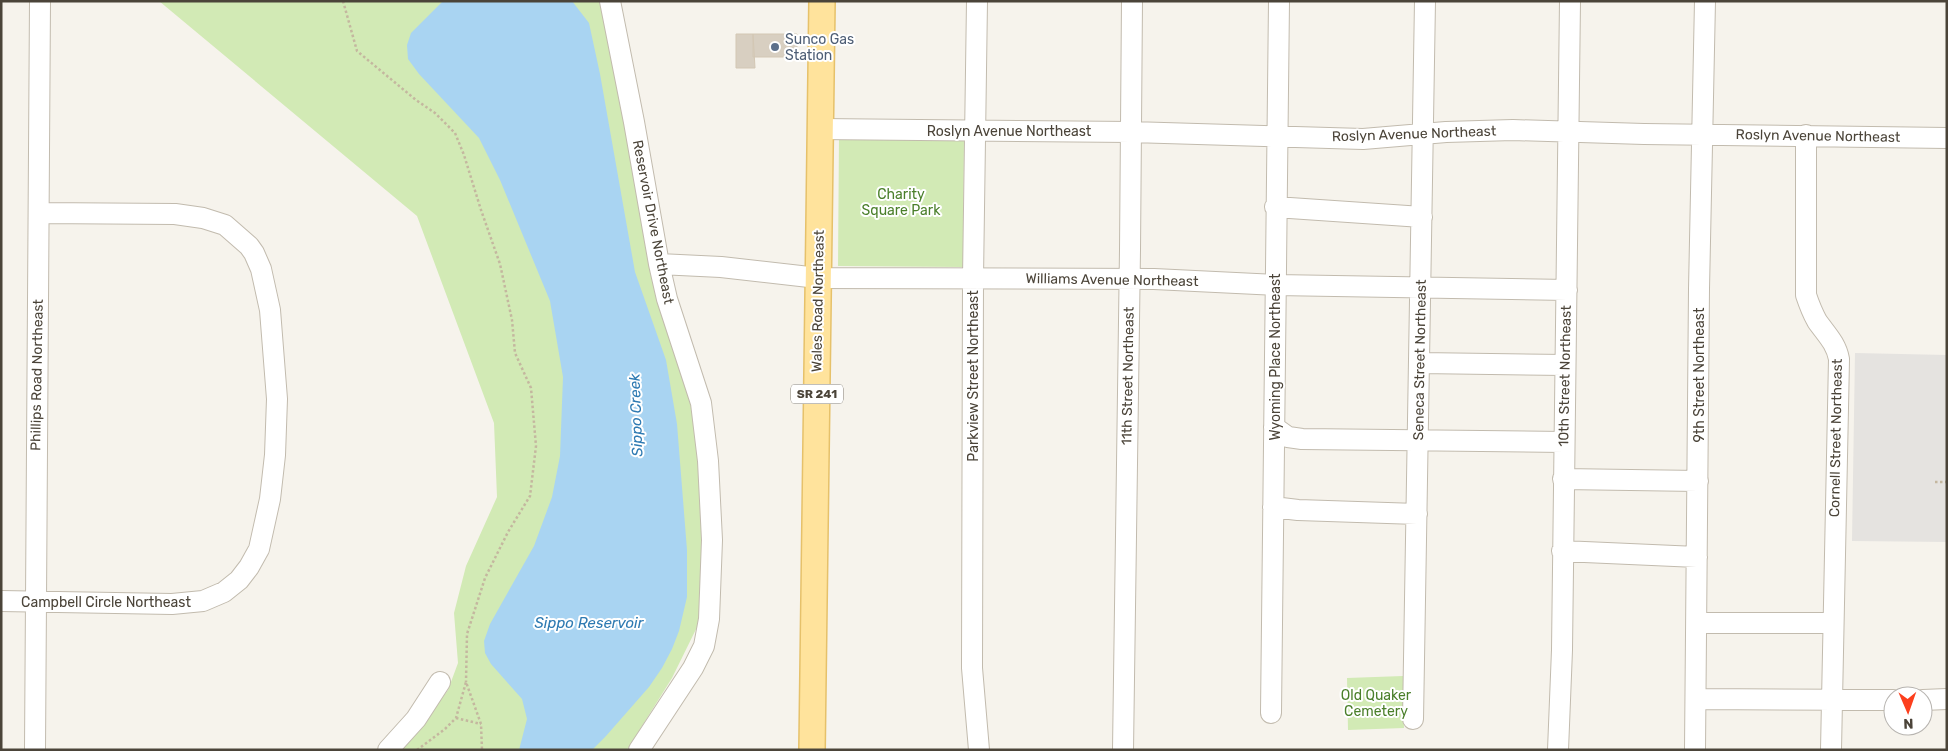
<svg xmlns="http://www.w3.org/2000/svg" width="1948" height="751" viewBox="0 0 1948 751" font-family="Rubik,sans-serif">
	<rect width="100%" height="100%" fill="#f6f3ec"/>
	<path fill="#d2eab5" d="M159,1h444l81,364 17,89 3,159 -32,65 -45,72h-229l23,-23 27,-37 10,-27 -4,-50 12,-47 31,-69 -3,-74 -77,-207z
		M839,137l125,1 -1,129 -125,-1z
		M1403,676l1,52 -56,2 -1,-52z"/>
	<path fill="#e5e3e0" d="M1855,353l92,2v187l-95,-1z"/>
	<path fill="#a9d4f2" d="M443,1h129l17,22 11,51 35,198 31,88 11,64 10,126v47l-8,34 -7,18 -10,19 -13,19 -43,49 -14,14h-73l8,-31 -5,-20 -31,-35 -6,-11 -1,-12 6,-17 44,-78 18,-49 8,-41 3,-79 -13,-76 -50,-121 -21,-42 -60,-64 -11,-15 -1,-14 4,-12z"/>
	<path fill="#d8cfc1" stroke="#d3c7b4" d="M736,34h17l2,34h-19z
		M753,34h44v23h-44z"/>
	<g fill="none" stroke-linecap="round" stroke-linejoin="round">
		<g stroke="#c2bbae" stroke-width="22">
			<path id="minor" d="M610,1l24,121 25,142 8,35 34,104 7,58 4,79 -3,79 -5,27 -11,22 -54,82
				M977,1l-4,277 -1,390 7,82
				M820,129l311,3 232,7 83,-7 67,-2 131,4 303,4
				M1806,135v160c3,9 6,17 11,26 9,13 19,22 22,38l-8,391
				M1275,207l147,10
				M659,264l62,3 97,11 336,1 122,6 291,5
				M1420,363l145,2
				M1274,427l14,10 14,2 262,3
				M1563,479l135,2
				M1273,507l25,3 119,4
				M1562,551l135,6
				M1,601l171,3 31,-3 21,-9 15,-12 10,-13 10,-18 11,-50 5,-44 2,-56 -7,-89 -9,-41 -7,-16 -5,-7 -24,-21 -22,-7 -28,-4 -136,-1
				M1697,623h136
				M1696,699l197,1
				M1923,700l24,-1
				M1271,713l8,-712
				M1413,719l12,-718
				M35,750l5,-749
				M388,750l28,-31 24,-37
				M1123,750l7,-500 2,-249
				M1558,750l4,-100 8,-649
				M1695,750l4,-461 6,-288"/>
		</g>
		<g stroke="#e6c16a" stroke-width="28">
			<path id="major" d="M812,750l10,-749"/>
		</g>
		<path stroke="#c4b79f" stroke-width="2.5" stroke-dasharray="2.5 2.5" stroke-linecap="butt" d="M343,1l14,50 59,49 19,13 20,20 9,22 17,55 19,54 12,56 3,33 16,35 5,58 -6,50 -22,36 -23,46 -18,56 -1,48
			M1935,482h12
			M456,718l25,6
			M417,750l28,-21 11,-11 10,-36 15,42 1,26"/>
		<use href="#minor" stroke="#fff" stroke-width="20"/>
		<use href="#major" stroke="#ffe39c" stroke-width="25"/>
	</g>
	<circle fill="#5c6f8a" stroke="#fff" stroke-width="2" cx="775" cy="47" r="5"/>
	<g text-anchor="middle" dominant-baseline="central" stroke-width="4" stroke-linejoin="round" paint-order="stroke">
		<rect fill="#fff" stroke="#817c74" stroke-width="1" x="791" y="384.5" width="52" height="19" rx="4"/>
		<g font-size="12" font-weight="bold" fill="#4b4439">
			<text x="817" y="394">SR 241</text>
		</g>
		<g font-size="14" fill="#4e5e75" stroke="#fff" text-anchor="start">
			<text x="785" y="39">Sunco Gas<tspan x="785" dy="16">Station</tspan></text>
		</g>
		<g font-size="14" fill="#4b4439" stroke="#fff">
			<text x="1009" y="131">Roslyn Avenue Northeast</text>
			<text transform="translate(1414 134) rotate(-2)">Roslyn Avenue Northeast</text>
			<text transform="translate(1818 136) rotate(1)">Roslyn Avenue Northeast</text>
			<text transform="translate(653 222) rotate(79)">Reservoir Drive Northeast</text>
			<text transform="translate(1112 280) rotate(1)">Williams Avenue Northeast</text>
			<text transform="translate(818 301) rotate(-89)">Wales Road Northeast</text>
			<text transform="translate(1275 357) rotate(-90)">Wyoming Place Northeast</text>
			<text transform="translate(1420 360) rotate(-89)">Seneca Street Northeast</text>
			<text transform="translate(37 375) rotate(-89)">Phillips Road Northeast</text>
			<text transform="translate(1699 375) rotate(-90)">9th Street Northeast</text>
			<text transform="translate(973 376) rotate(-90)">Parkview Street Northeast</text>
			<text transform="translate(1128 376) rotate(-89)">11th Street Northeast</text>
			<text transform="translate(1565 376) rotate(-89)">10th Street Northeast</text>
			<text transform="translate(1836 438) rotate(-89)">Cornell Street Northeast</text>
			<text x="106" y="602">Campbell Circle Northeast</text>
		</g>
		<g font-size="14" fill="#4a7f2a" stroke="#fff">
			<text x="901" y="194">Charity<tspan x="901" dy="16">Square Park</tspan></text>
			<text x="1376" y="695">Old Quaker<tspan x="1376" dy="16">Cemetery</tspan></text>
		</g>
		<g font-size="15" font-style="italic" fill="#2e7ab2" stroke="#fff">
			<text transform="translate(636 415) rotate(-92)">Sippo Creek</text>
			<text x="589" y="623">Sippo Reservoir</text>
		</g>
	</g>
	<rect width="1948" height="751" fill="none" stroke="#4b4439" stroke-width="5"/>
	<g transform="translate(1908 711) rotate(178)"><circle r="24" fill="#ffffff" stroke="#b7b4b0"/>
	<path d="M0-4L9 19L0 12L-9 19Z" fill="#fc3f1d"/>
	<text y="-8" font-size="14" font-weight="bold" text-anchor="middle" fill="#4b4439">N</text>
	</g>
</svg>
